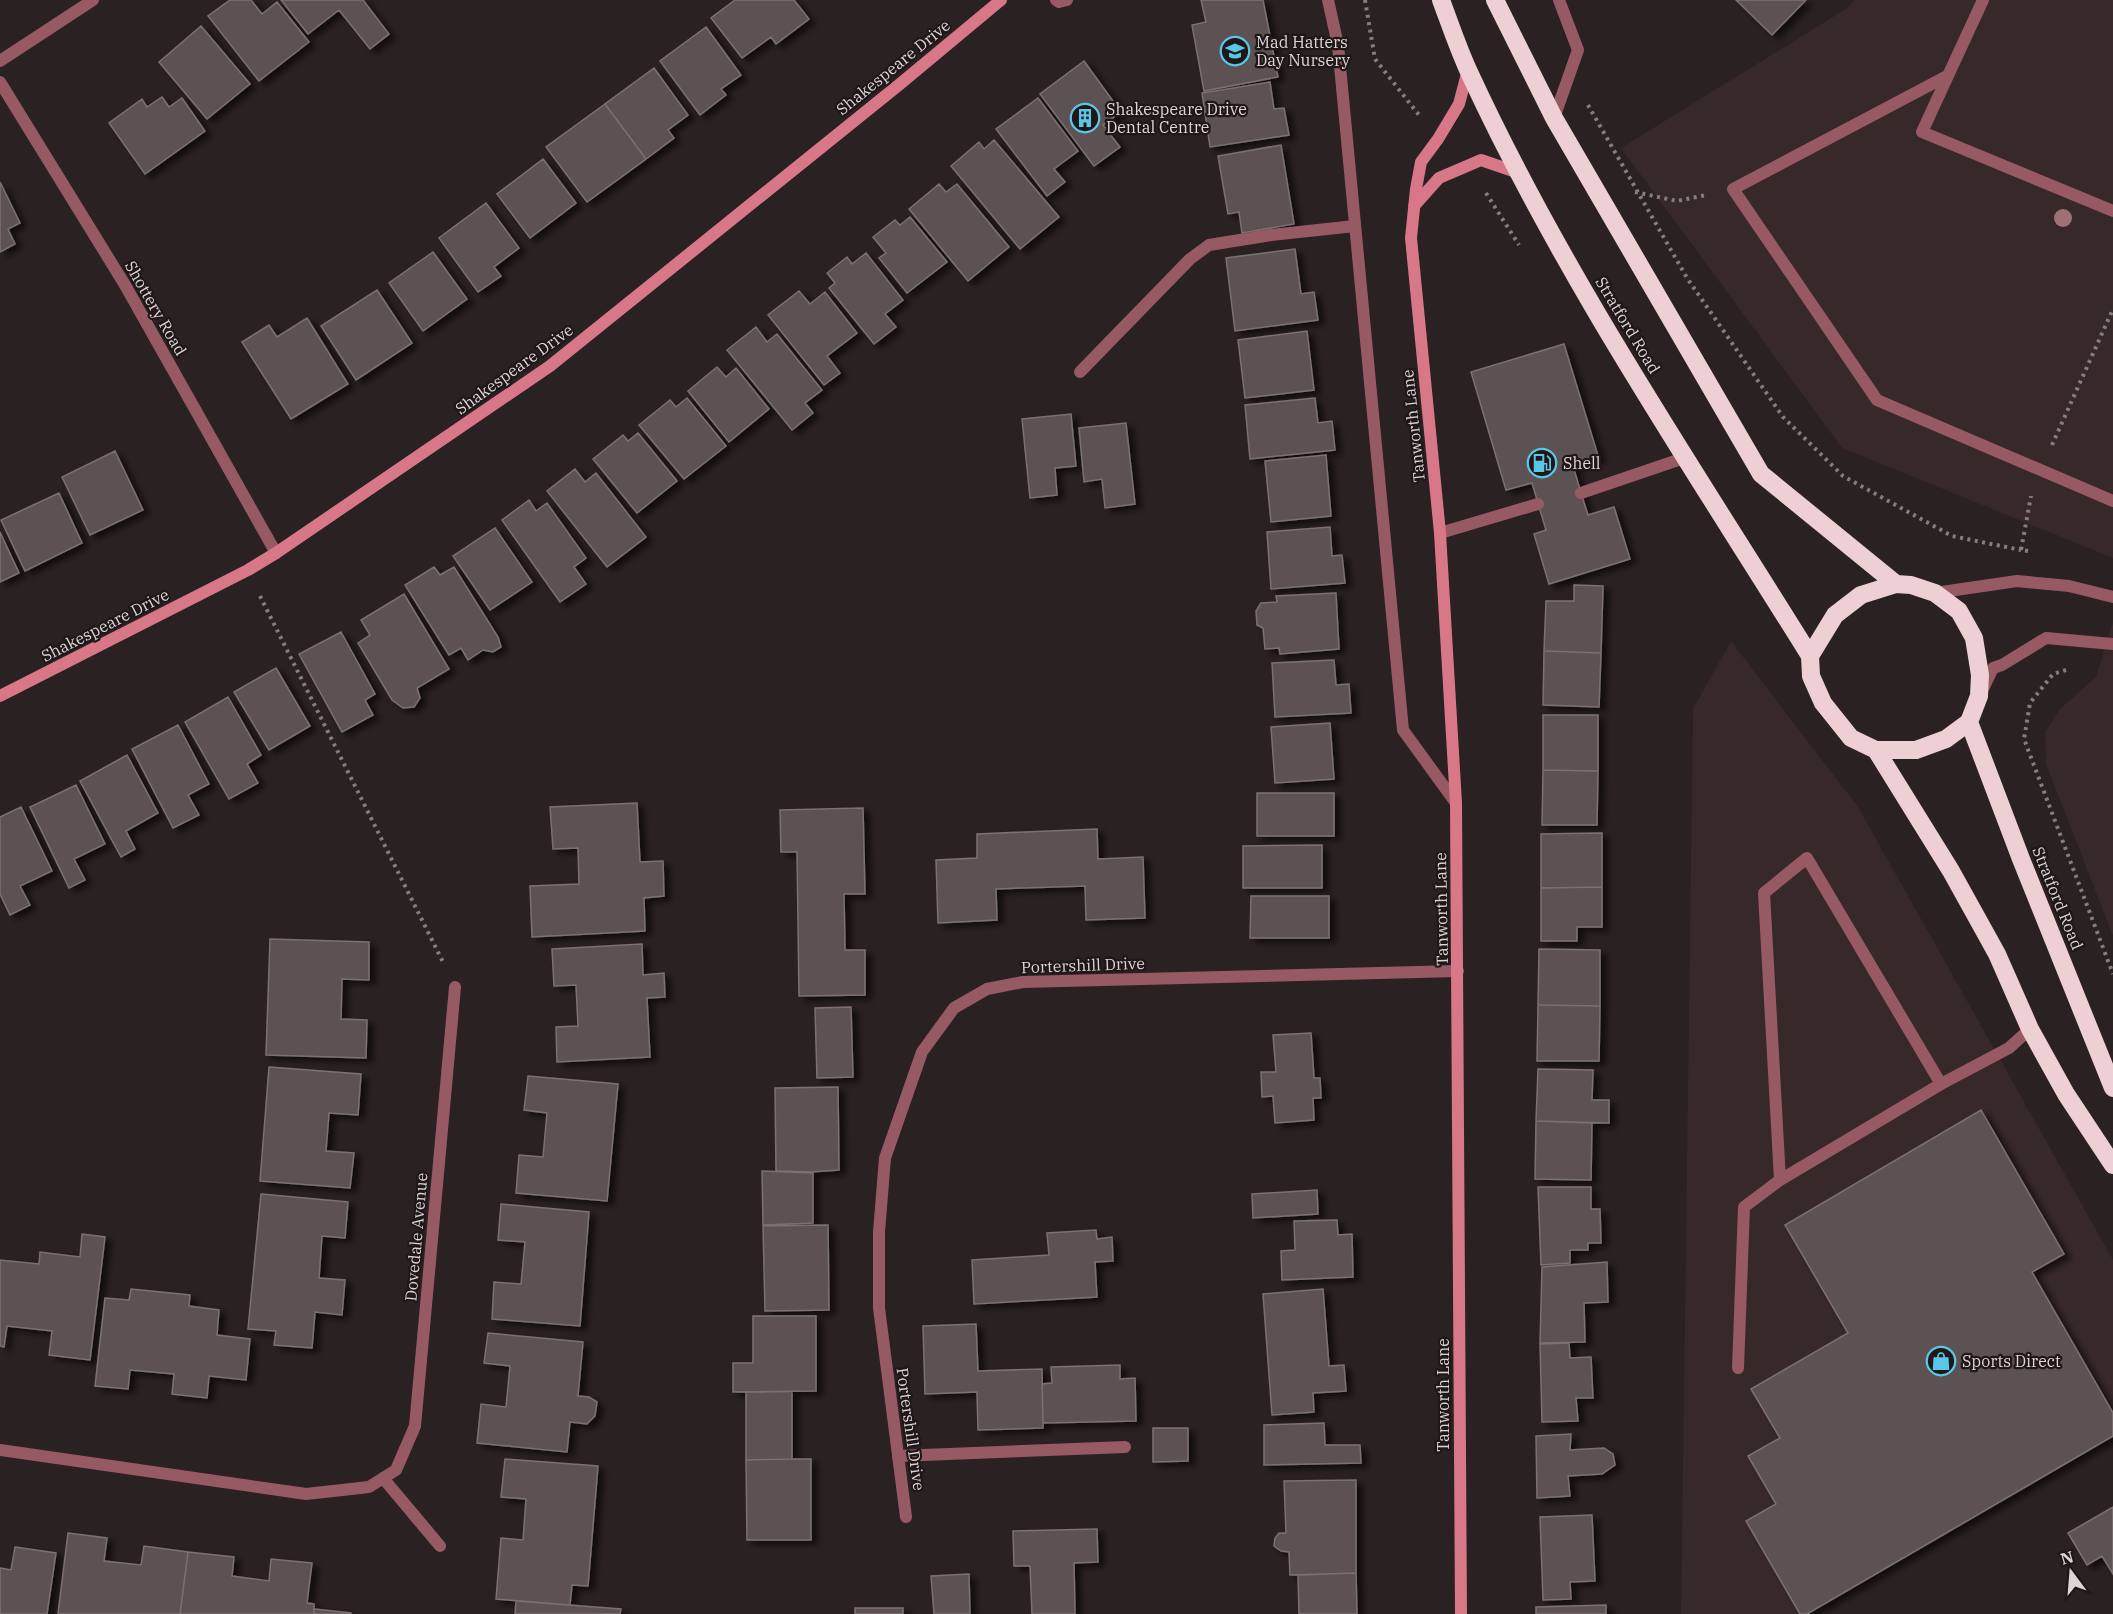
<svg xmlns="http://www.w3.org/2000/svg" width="2113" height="1614" viewBox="0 0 2113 1614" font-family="'IBM Plex Serif',serif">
	<defs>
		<filter id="shadow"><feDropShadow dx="6" dy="4" stdDeviation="3" flood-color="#0009"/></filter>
	</defs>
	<rect width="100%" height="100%" fill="#2a2122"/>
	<path fill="#37282a" d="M1854,0h259v558l-271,-110 -221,-300 228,-141z
		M2113,622v314l-67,-172 -1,-31 14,-23 37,-33z
		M1731,641l127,166 255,453v176l-306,178h-126l12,-905z"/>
	<path fill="#5c5152" stroke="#7c7172" stroke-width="1.5" filter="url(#shadow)" d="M230,0h21l11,14 15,-12 32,40 -50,39 -51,-65z
		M281,0h82l26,34 -19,15 -31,-39 -31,24z
		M735,0h59l15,19 -33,25 -5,-7 -29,21 -31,-40z
		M1201,0h62l15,77 -74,14 -12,-66 14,-3z
		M1736,0h70l-34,35z
		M201,26l49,58 -43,35 -48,-57z
		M706,27l35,48 -20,14 5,6 -26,20 -40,-54z
		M1084,61l37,51 -18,13 17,22 -26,19 -54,-72z
		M654,68l34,47 -20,15 6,8 -28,21 -41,-55z
		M1270,82l4,27 10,-1 5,27 -79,12 -8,-54z
		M162,97l7,10 13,-9 23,33 -60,43 -36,-51 33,-24 5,8z
		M1038,98l40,53 -24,18 11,13 -18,14 -51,-67z
		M605,104l41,55 -59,43 -41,-55z
		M994,140l65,77 -39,32 -69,-83 28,-24 5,7z
		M1281,145l13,79 -52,9 -3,-21 -11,2 -10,-58z
		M543,159l33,44 -46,35 -33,-44z
		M0,182l20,41 -12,6 7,15 -15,8z
		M939,184l7,8 11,-8 52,63 -41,34 -59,-72z
		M486,203l33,45 -25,19 7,9 -23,16 -39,-54z
		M910,217l37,45 -40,31 -28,-35 7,-5 -13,-16 22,-17 5,5z
		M1295,249l6,45 13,-2 4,28 -83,11 -9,-73z
		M433,252l34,47 -44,32 -34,-48z
		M866,253l37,47 -18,14 11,13 -22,17 -45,-56 6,-5 -8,-10 20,-16 5,7z
		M377,290l35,53 -56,37 -35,-54z
		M799,291l11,13 15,-12 32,41 -30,23 13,17 -16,12 -56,-70z
		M307,318l41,66 -57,35 -49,-77 27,-17 8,12z
		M756,327l11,15 10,-8 45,56 -17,13 8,10 -21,17 -65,-80z
		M1307,331l7,59 -69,8 -7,-58z
		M1564,344l35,115 -26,7 8,27 7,22 26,-8 16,52 -81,25 -15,-50 12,-4 -14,-47 -26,7 -35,-118z
		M717,367l9,10 10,-9 33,41 -40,33 -41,-51z
		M687,398l39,48 -42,33 -45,-54 31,-25 6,7z
		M1315,398l3,25 14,-2 3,29 -85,9 -5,-54z
		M1071,414l5,52 -21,2 2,27 -27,3 -8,-79z
		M1126,423l9,81 -30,4 -3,-29 -18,3 -5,-54z
		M638,433l39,48 -40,32 -44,-54 30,-24 5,6z
		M115,451l28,59 -53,25 -28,-58z
		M1326,455l5,61 -60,6 -6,-61z
		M575,469l10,13 11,-9 50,64 -39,30 -60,-76z
		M59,493l23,50 -57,28 -24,-51z
		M529,500l7,11 11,-8 39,55 -12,9 12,17 -26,18 -58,-82z
		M1330,527l2,29 10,-1 3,28 -74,6 -4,-57z
		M495,528l37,54 -42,28 -37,-54z
		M0,532l19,41 -19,9z
		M434,567l6,8 14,-8 44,70 3,10 -8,5 -10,-2 -15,10 -7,-12 -12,7 -44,-70z
		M1574,585l29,1 -2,67 -57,-2 2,-50h28z
		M1336,593l3,56 -59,5 -1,-6 -14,1 -2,-21 -6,-3 -1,-14 5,-8 16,-1 -1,-6z
		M404,594l45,75 -32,19 3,10 -6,9 -11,1 -11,-8 -34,-57 12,-8 -9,-15z
		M341,632l34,62 -10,6 8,15 -31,17 -43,-78z
		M1544,651l57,2 -2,54 -56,-2z
		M1334,660l2,25 13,-1 2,29 -76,4 -3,-54z
		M276,668l34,58 -41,24 -35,-58z
		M228,697l33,58 -14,9 11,19 -29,16 -44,-77z
		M1543,715h55v56l-55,-1z
		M1330,723l4,56 -59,4 -4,-56z
		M178,725l31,59 -21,11 11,20 -26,13 -41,-79z
		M127,755l31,58 -32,18 9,18 -14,8 -41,-76z
		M1543,770l55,1 -1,54h-55z
		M76,785l29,59 -31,15 11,21 -16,8 -39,-81z
		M1257,793h77v43h-77z
		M637,803l3,59 23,-1 1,35 -20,2 1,33 -113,6 -2,-51 49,-2 -1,-36 -25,1 -3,-42z
		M21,807l31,64 -32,15 10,19 -20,10 -10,-21v-77z
		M863,808l2,86h-21l1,56h20v45l-66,1 -2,-144h-16l-1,-42z
		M1097,829l1,30 45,-2 2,61 -59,2 -1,-34 -89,3 1,31 -59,3 -2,-63 41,-2v-24z
		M1602,833v54l-61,1v-54z
		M1322,845v43h-79v-42z
		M1602,887v40h-25v14h-36v-53z
		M1251,896h78v42h-79z
		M270,939l99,3v38l-27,-1 -1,40 26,1 -1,38 -100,-3z
		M642,944l1,31 21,-2 1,24 -18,1 3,59 -93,5 -1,-35 22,-1 -2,-41 -22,1 -2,-37z
		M1539,949l61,1v56l-62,-1z
		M1538,1005l62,1 -1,55h-62z
		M851,1007l2,70 -36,1 -2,-70z
		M1311,1033l3,45h6l1,20h-8l1,22 -39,3 -2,-27 -11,1 -1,-25h15l-3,-37z
		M269,1067l92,7 -3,41 -29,-2 -3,38 28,2 -4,35 -90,-7z
		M1538,1069l55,1 -1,30h17v23l-73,-2z
		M528,1076l90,8 -11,117 -91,-8 3,-38 24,2 4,-44 -23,-3z
		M838,1087l1,83 -28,2 -35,-1 -1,-83z
		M1981,1110l83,144 -32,18 81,141v23l-306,178h-7l-54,-93 30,-17 -28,-48 32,-18 -29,-49 97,-56 -63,-108z
		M1536,1121l56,2 -1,57 -56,-1z
		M762,1171l51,2v50l-50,2z
		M1538,1187h53v22h9l1,34h-13v7h-18v13l-29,2z
		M1317,1190l1,24 -65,4 -1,-24z
		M261,1194l87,8 -3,36 -23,-2 -3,42 26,2 -3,35 -27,-3 -3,36 -38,-3 2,-14 -28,-2z
		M501,1204l88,8 -9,114 -88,-7 2,-37 27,2 4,-42 -27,-2z
		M1337,1220l1,15 14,-1 1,43 -71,3 -1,-29 14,-1 -1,-29z
		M828,1225l1,85 -64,1 -2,-85z
		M1096,1230l1,9 15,-2 1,24 -18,1 2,35 -123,7 -2,-44 77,-5 -2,-22z
		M82,1234l23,3 -15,123 -41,-5 3,-24 -45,-5 -3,21 -4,-1v-86l39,4 1,-12 40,5z
		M1607,1262l1,40 -24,1 1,39 -45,1 2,-76z
		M131,1289l59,6 -1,11 30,4 -2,25 33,4 -4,41 -37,-4 -2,22 -35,-4 2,-20 -44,-4 -2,19 -33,-3 10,-88 24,2z
		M1323,1289l6,77 15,-1 2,26 -33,2 1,19 -42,3 -9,-121z
		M753,1316h63v75l-83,1v-29h20z
		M976,1324l2,47 64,-2 1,59 -65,2 -1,-38 -52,2 -2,-68z
		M488,1333l95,9 -5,54 11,1 8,5 -2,14 -8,8 -17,-2 -3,30 -90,-9 4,-39 25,3 4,-41 -26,-3z
		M1569,1343l1,15 21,-1 2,41h-17l2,23 -36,1 -2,-78z
		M1120,1365v14l15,-1 1,43 -93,2 -1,-39 10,-1 -1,-16z
		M746,1392h46v67l-46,1z
		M1324,1423l1,22h35l1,18 -97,2v-40z
		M1153,1428h35v33l-35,1z
		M1571,1434l-1,16 34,-2 9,6 2,11 -13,9 -34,2 2,20 -33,2 -1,-62z
		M505,1459l93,7 -10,120 -16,-1 -2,20 -74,-6 5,-61 22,2 3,-41 -25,-2z
		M792,1459h19v81h-64l-1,-80z
		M1356,1480v93l-66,2 -1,-23 -8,-1 -7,-5 1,-8 4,-5h7l-2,-52z
		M2113,1507v67l-11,-18 -15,9 -19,-32z
		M1592,1515l3,66 -25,1 1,17 -28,1 -3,-83z
		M1097,1529l1,33 -24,1 1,51h-43l-2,-48h-16l-1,-35z
		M68,1533l39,5 -3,23 37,4 3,-19 44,6 -8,62h-122z
		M15,1547l41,6 -9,61h-47v-46l11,2z
		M188,1552l46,5 -2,19 37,5 2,-22 41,4 -5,40 7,1v10h-134z
		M1356,1573l1,41h-58l-1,-39z
		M969,1574l1,40h-36l-3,-38z
		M516,1601l105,8 -1,5h-105z
		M1606,1605v9h-70v-7z
		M855,1608h48v6h-48z
		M314,1609l37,4v1h-37z"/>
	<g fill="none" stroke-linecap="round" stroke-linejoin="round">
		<path stroke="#857d7e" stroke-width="4" stroke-dasharray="3 4.5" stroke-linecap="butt" d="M1365,0l10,59 44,56
			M1588,105l99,173 96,139 60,59 109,60 69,14
			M1635,192l42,9 29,-6
			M1486,193l33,52
			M2052,445l61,-136
			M2028,551l-7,-1 10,-54
			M260,596l183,366
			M2066,670l-13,4 -23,29 -6,36 89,235"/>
		<path stroke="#975a64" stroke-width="12" d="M1983,0l-61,132 191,79
			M1947,76l-214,113 144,211 236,101
			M1080,372l110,-113 19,-14 62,-10 84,-9
			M1581,493l106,-36
			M1440,533l98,-29
			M1935,593l82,-12 52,5 44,11
			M1983,689l10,-21 9,-3 44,-27 67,6
			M1941,1084l-134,-226 -43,35 16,287 161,-96 68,-36 21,-19
			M1738,1368l6,-161 36,-27
			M898,1456l227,-9"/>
		<path stroke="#975a64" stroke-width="12" d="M1056,0l3,2 8,-2
			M1328,0l10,45 65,685 53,73
			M0,61l93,-61
			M0,82l125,203 151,268
			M1554,118l24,-68 -19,-50
			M0,1450l306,44 63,-7 27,-17 19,-44 40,-439
			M383,1478l57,68
			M906,1517l-27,-209v-76l6,-74 37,-106 32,-44 33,-19 36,-7 435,-11"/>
		<path stroke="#d87788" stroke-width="12" d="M1414,206l25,-28 42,-18 38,13
			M0,696l248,-126 28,-17 274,-187 350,-282 101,-84
			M1461,1614l-5,-811 -16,-270 -29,-295 5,-49 5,-27 17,-23 21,-35 9,-34"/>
		<path stroke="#eecfd3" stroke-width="18" d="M1441,0c9,24 17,48 28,72 94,204 223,394 341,584l1,20 12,27 28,35 25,12h40l30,-11 23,-17 10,-26 1,-21 -6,-37 -15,-27 -24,-18 -24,-8 -15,-1 -35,11 -26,20 -25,41
			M1495,0l59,118 207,356 135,110
			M1969,722l52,137 92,229
			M1876,750l75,121 46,83 33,75 36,65 47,71"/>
	</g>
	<circle fill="#9f7177" cx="2063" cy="218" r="9"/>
	<defs>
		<g id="school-ring" transform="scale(1.5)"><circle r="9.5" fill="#201719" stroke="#5bc7e7" stroke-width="1.5"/><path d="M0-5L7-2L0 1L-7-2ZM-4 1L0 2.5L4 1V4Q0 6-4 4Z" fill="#5bc7e7"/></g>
		<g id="building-ring" transform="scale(1.5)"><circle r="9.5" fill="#201719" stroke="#5bc7e7" stroke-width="1.5"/><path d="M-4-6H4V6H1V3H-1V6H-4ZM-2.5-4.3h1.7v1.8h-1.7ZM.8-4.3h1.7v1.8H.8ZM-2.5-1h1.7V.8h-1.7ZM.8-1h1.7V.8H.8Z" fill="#5bc7e7"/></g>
		<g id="fuel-ring" transform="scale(1.5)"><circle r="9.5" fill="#201719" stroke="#5bc7e7" stroke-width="1.5"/><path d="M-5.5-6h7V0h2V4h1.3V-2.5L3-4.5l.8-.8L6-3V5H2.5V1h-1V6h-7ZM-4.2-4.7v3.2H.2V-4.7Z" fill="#5bc7e7"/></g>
		<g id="shop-ring" transform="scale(1.5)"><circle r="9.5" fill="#201719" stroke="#5bc7e7" stroke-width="1.5"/><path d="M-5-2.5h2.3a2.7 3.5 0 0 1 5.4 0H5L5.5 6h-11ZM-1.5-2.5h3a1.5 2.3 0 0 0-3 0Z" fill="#5bc7e7"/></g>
	</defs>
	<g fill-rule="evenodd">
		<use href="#school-ring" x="1235" y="51"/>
		<use href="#building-ring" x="1085" y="118"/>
		<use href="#fuel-ring" x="1542" y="463"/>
		<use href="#shop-ring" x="1941" y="1361"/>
	</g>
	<g text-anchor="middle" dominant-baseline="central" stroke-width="4.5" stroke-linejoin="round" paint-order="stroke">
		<g font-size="16" fill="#dcd6d7" stroke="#201719" text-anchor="start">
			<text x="1256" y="42">Mad Hatters<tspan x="1256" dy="18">Day Nursery</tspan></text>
			<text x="1106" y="109">Shakespeare Drive<tspan x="1106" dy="18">Dental Centre</tspan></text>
			<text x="1563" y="463">Shell</text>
			<text x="1962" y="1361">Sports Direct</text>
		</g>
		<g font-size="16" fill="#dcd6d7" stroke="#201719">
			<text transform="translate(893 67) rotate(-39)">Shakespeare Drive</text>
			<text transform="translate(156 308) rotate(60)">Shottery Road</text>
			<text transform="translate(1628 325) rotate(59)">Stratford Road</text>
			<text transform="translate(514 369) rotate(-36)">Shakespeare Drive</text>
			<text transform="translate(1413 426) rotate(-96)">Tanworth Lane</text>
			<text transform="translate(105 625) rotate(-27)">Shakespeare Drive</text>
			<text transform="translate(2058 898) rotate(68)">Stratford Road</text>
			<text transform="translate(1441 909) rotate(-91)">Tanworth Lane</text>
			<text transform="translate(1083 965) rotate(-2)">Portershill Drive</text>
			<text transform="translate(416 1237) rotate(-85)">Dovedale Avenue</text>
			<text transform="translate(1443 1395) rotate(-90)">Tanworth Lane</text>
			<text transform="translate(911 1429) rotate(82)">Portershill Drive</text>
		</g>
	</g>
	<g transform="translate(2071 1572) rotate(344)" stroke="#201719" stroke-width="4.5" paint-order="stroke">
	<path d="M0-4.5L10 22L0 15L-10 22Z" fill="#dcd6d7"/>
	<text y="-9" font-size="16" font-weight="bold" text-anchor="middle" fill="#dcd6d7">N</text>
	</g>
</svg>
